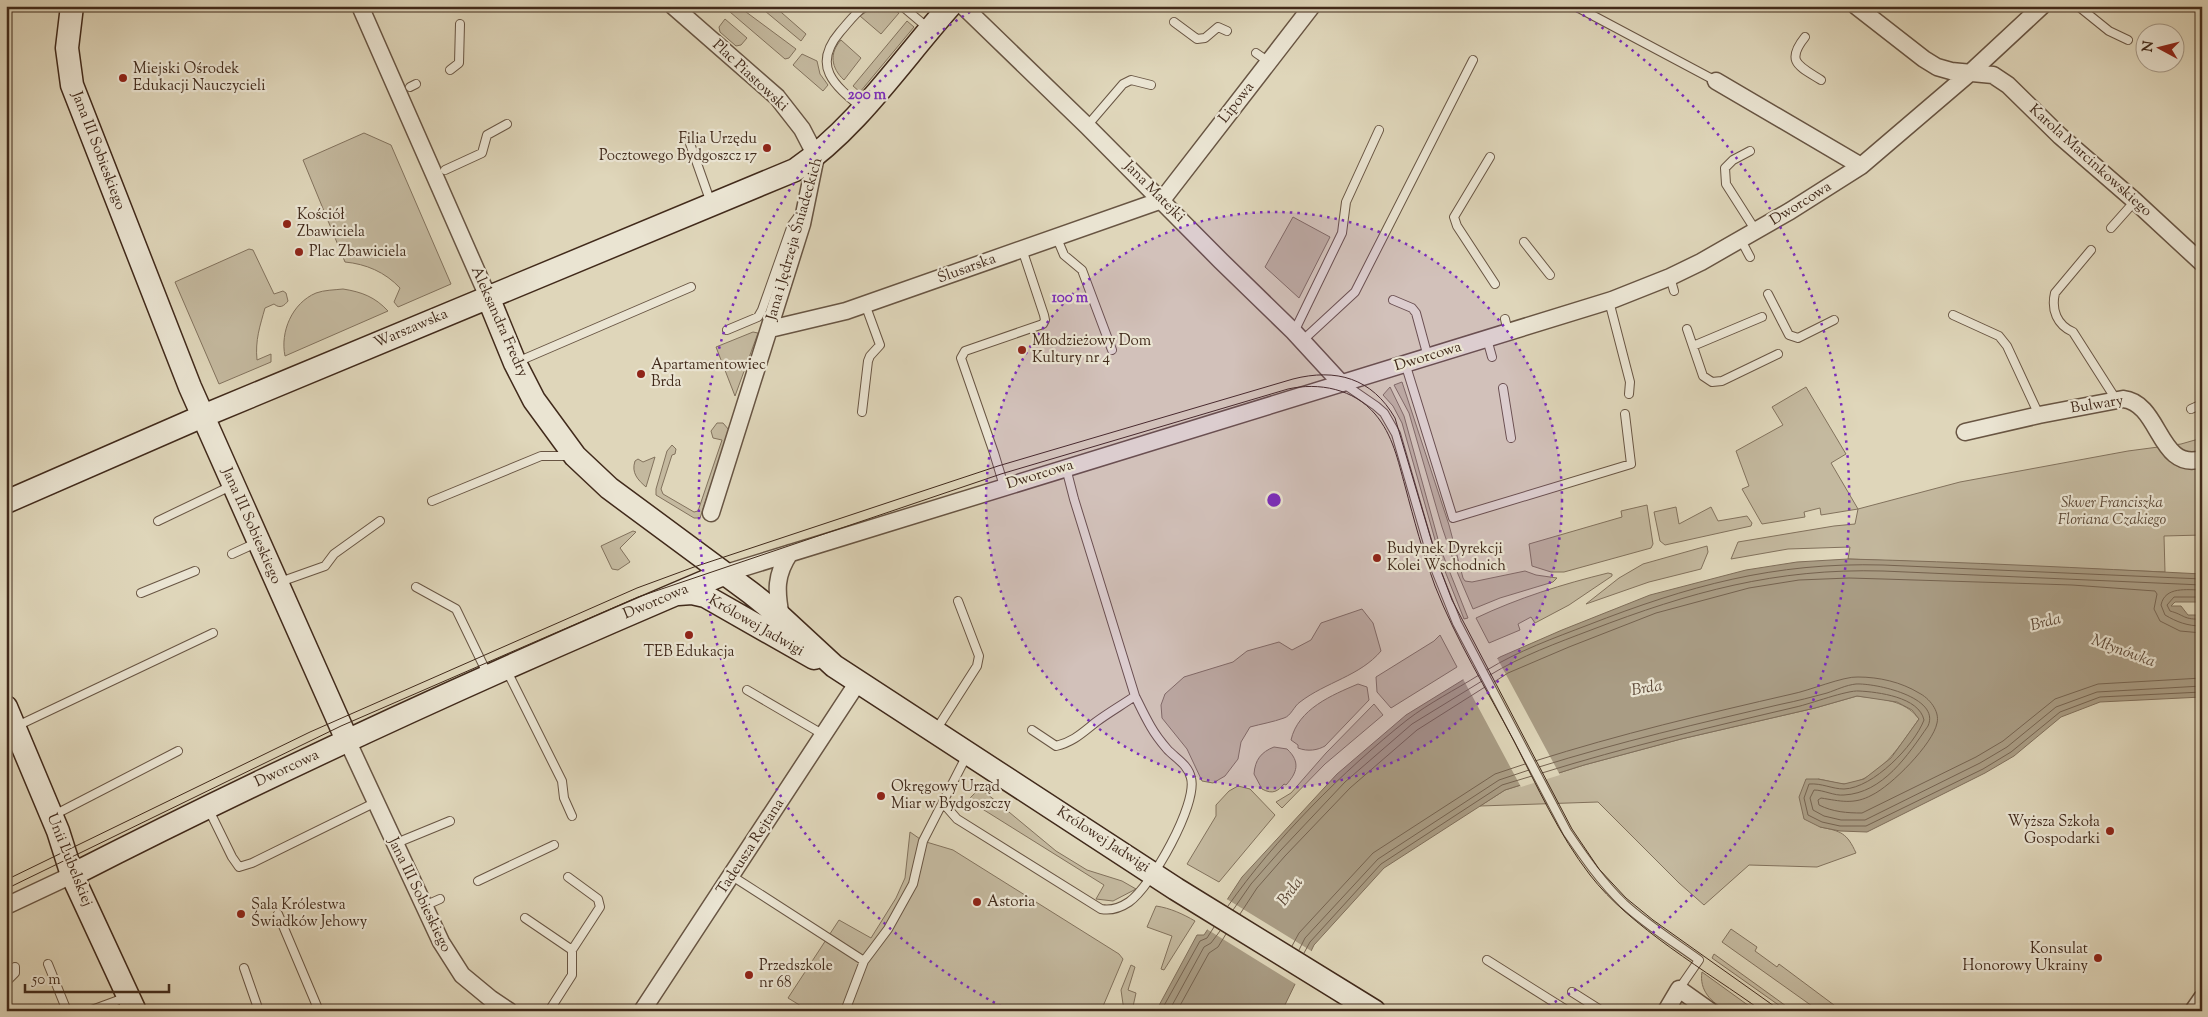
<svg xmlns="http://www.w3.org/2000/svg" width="2208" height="1017" viewBox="0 0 2208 1017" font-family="'Sorts Mill Goudy',serif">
	<rect width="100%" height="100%" fill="#dfd6ba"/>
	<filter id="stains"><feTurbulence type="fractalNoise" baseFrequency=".004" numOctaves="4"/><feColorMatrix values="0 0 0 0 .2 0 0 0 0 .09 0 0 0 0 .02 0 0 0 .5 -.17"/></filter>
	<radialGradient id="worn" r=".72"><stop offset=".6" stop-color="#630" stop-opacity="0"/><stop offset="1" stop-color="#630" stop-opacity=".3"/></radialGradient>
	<path fill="#c4b99f" stroke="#82725d" d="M731,6h7l58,43 -7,9 -4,1 -55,-47z
		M759,6h15l32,28 -5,7z
		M875,6l13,1 11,6 -18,21 -21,-18z
		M725,19l22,19 -6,7 -5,1 -16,-14 -1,-5z
		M907,21l7,6 -54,65 -7,-6z
		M841,40l20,18 -17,22c-13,-12 -15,-27 -3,-40z
		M802,54l15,7 3,13 8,11 -5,6 -30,-26z
		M364,133l27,12 60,139 -53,23 -4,-5 6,-14c-15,-16 -34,-24 -55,-26l-42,-102z
		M1293,217l37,20 -31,61 -34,-31z
		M249,249l4,1 21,44 9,-3 3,2 2,8c-4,5 -8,8 -14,3l-9,4c-5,18 -10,32 -8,52l14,-6v8l-52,22 -44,-102z
		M343,289c19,3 32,8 45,22l-103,45c-5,-24 7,-53 31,-63 8,-3 18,-3 27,-4z
		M753,332l5,1 -23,63 -19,-49z
		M1402,382l47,143 14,53 2,3 7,1 53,-11 11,4 21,3 -4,4 -53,16 -27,11 -15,-35 -16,-47 -33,-114 -15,-28z
		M1390,387l14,29 37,134 27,68 -4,1 -23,-58 -39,-138 -9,-17 -10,-11z
		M1806,387l40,67 -15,9 27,46 102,-27 168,-31 53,-7 21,-6v97l-38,1 1,36 -317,-13 2,-12 -62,2 -57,10 7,-17 96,-16 21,-2 3,-15 -37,6 -1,-7 -16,4 1,5 -43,7 -20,-35 7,-3 -13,-35 47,-26 -11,-18z
		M717,423h6l6,7 -29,88h-6l-38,-23v-6l11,-38 5,-6 4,4 -1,5 -3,1 -11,34 2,5 31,18 4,-1 24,-71 -9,-2 -2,-7z
		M655,457l-9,30c-8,-7 -15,-14 -11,-26l3,-2 5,3z
		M1647,505l6,39 -2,4 -87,24h-13l-19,-6 -3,-22 93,-27 -1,-6z
		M1676,507l3,17 32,-17 7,14 29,-5 5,7 -1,3 -86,19 -5,-4 -6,-29z
		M633,531l3,1 -16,16 10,14 -12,8 -6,-1 -11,-23z
		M1707,546l1,6 -7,17 -52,13 -63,22 33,-26 24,-14z
		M1608,573l4,1v2l-43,29 -34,18 -4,-6 -13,7 2,6 -31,13 -13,-25c42,-20 87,-34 132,-45z
		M1362,609l11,14 8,28c-21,25 -55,31 -81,51 -6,4 -9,14 -16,16 -11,4 -23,6 -34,9l-9,15 -3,17 -13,17 -12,7 -11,-2 -15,-32 -25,-31 -1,-13 4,-11 19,-17 49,-15 14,-11 32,-9 13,8 19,-10 10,-17z
		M1440,635l17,32 -66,41 -14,-16 -1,-15 58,-36z
		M1358,684l9,3 2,13 -44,46c-7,4 -17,6 -27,2v-3l-7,-5c7,-31 41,-45 67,-56z
		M1857,696c23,3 47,3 62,23 -18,25 -40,62 -74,65 -8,0 -19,-4 -27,-5l2,48c21,4 27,6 36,26l-39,14 -68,-2 -45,40 -25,-22 -81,-81 -118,4 25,-16 79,-25 97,-26 134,-31z
		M1374,704l9,11 -58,49 -43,44 -6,-6 15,-9 35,-40z
		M1274,747l13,2c14,13 10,24 -1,36l-2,-1c-6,7 -11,11 -22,5l-8,-15c1,-14 7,-22 20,-27z
		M1238,786l12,3 25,26 -56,67 -32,-18 29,-48v-11l13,-14z
		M978,790l8,3 70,58 31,19 35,11 14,8 -23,12 -17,-2 8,-14 -136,-85z
		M910,832l13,9 30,9 166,104 4,5 -22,52h-302l2,-5 -13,-8 51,-78 32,18 25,-40 9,-20z
		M1156,906c14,2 27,8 39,15l-31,49 -3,-1 11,-33 -25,-9z
		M1731,929l26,18 -2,4 22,16 2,-3 63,47h-23l-97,-69z
		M1714,954l79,57h-6l-75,-53z
		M1131,965l4,2 -7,23 8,3 -4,18h-8l-3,-21z
		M1702,972l54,39c-8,0 -22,2 -29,-1 -16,-7 -28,-20 -25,-38z"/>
	<path fill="#a99c84" stroke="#7f6e5a" d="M1848,559c118,3 236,9 354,15v28h-27l-4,4h10l7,9h14v82l-102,5 -39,15 -47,39 -29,17 -118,59 -27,-1 -20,-4 -16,-8 -5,-22 7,-18h12l26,5 20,-5 27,-21 28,-39 -7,-9 -15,-8 -40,-6 -42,12 -134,31 -97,26 -79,25 -121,78 -70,77 -32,66h-126l41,-76h7l38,-58 95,-103 69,-59 94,-58 62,-27 88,-35 96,-25 51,-8z"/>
	<path fill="#dfd6ba" d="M1496,656l64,119 -39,12 -59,-110z
		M1225,898l88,54 -16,33 -92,-57z"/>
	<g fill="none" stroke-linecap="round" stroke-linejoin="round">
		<path stroke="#756350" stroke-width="1" d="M2202,590c-15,0 -37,-4 -41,15l4,10c12,7 22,11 37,11
			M2202,597h-28l-7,8 3,6c15,4 13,9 32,8
			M1487,670c31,-19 67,-32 101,-45 100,-39 186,-63 295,-60l319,14
			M1490,675c31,-19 67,-32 101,-45 99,-38 185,-62 292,-59l319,14
			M1494,682l14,-9 61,-26 87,-34 93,-25 50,-8 50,-2 34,1 189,6 83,6 2,3 -3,15 6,12 20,10 22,2
			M1535,761c85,-27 170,-47 257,-67 16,-3 52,-18 66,-17 21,0 43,5 61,16 10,5 21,18 18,30 -4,21 -46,63 -65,72 -18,10 -32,6 -51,3l-3,2 1,5c14,7 28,8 43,8l114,-56 27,-16 52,-42 43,-15 104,-6
			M1539,767c80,-25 161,-44 243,-63 15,-3 30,-7 45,-11 9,-3 19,-8 29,-9 19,-1 85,13 72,42 -20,29 -45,67 -84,69 -10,1 -20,-5 -30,-5l-4,8 3,12 11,6 17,4h24l115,-57 27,-16 49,-40 41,-15 105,-6
			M1542,773c83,-26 169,-46 254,-66 14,-3 51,-17 63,-16 19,1 60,6 65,29 -10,26 -51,68 -80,69 -12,0 -22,-6 -35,-5l-5,14 4,17 14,7 18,4h26l117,-57 28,-17 49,-40 40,-15 102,-5
			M1228,906c46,-66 116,-136 179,-186 22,-17 48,-30 72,-45
			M1233,910l18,-26 29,-33 65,-69 67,-58 70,-43
			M1240,914l17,-26 28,-32 65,-68 67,-58 68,-43
			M1292,946l7,-13 74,-80 122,-79 30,-10
			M1299,950l6,-12 73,-79 121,-79 30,-10
			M1304,953l6,-11 71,-78 121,-79 30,-9
			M1161,1011l39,-70 7,-3 7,-11
			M1169,1011l35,-64 7,-4 9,-12
			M1177,1011l32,-58 9,-6 8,-13"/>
		<g stroke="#685543" stroke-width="10">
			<path id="lane" d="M902,6l26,22
				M1575,6l141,75
				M2078,6l31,25 19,9
				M1829,7v-1
				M1174,22l23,17 8,-1 13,-11 9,4
				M1805,37c-20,25 -6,29 16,43
				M1256,53l13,9
				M450,70l9,-7 1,-39
				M410,87l6,-3
				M862,108c-28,-23 -51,-42 -22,-76 8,-9 15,-19 25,-26
				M1087,126l36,-42 8,-4 20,5
				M687,135l24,68
				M1750,151l-17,9 -8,8 1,16 30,47
				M1490,157l-36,60 3,9 38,58
				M445,170l37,-17 5,-18 20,-11
				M2111,228l24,-27
				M1056,236l8,19 18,15 30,80
				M1741,240l9,17
				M1524,242l26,33
				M2091,250l-36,43c-4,17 2,32 18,39l44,69
				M1670,277l4,14
				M1768,294l21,41 9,3 36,-18
				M1393,300l19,8 4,5 12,44
				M1609,301l21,81 -1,12
				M1953,315l46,21 8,10 32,69
				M1505,319l3,13
				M1687,329l16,47 9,6 10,-1 56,-27
				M727,330l31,-13 4,-7 30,-85 8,-11
				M1294,332l48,-99 4,-31 33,-72
				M1487,339l5,18
				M1302,341l53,-49 118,-232
				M1693,346l69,-29
				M517,362l174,-75
				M1405,363l48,155 178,-54 -6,-50
				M1344,384l32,22 8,7 12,21 39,134 22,55 110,209c17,25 35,51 57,72 23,21 50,38 75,56l-20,29
				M1503,388l8,50
				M2191,409l11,-5
				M862,412l6,-51 2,-5 10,-11 -15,-41
				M1004,486l-10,-33 -33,-95 4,-7 78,-27 2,-4 -1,-5 -22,-66
				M432,501l109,-45h29
				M158,521l73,-35
				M232,554l24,-11
				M280,582l45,-16 9,-12 46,-33
				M416,587l40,22 32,66
				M141,593l54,-22
				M507,671l55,110 2,17 8,18
				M747,690l77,45
				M17,726l196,-93
				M936,730l41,-64 2,-10 -21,-55
				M1032,730l24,16c17,-4 26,-13 40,-24 12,-9 26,-17 39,-26
				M943,803l14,16 144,90c10,2 19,-1 28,-7 22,-15 69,-98 62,-124 -3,-14 -16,-20 -24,-29 -6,-7 -12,-15 -16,-22 -6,-10 -11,-21 -16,-31l-61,-197 -8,-31
				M209,810l23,47 7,10 13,-4 122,-60
				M54,815l124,-64
				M394,844l56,-23
				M732,876l132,85 24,-32 25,-45 10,-43 44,-86
				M568,877l30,22 2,8 -28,43
				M478,881l76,-36
				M424,906l16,-7
				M278,914l41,97
				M525,918l47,32v25l-23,36
				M1487,960l81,51
				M48,964l19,47
				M244,968l15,43
				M6,982l9,-9v-6
				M1572,992l30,19
				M89,1011l38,-14
				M845,1011l19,-50"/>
		</g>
		<g stroke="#685543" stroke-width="19">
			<path id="street" d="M360,6l128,291
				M673,6l104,91 25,32 14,27 -14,68 -91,289
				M963,6l124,120 134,135 73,71 46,50
				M1856,6l68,53 13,8 14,4 42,4 15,10 52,51 75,65 67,62
				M1716,81l145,85
				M770,329l76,-18 316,-111 150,-194
				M1965,432l74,-17 84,-16c38,4 35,73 79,60
				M723,574l889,-274 58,-23 31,-15 89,-51 71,-45 110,-94 71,-66
				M781,617c-5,-26 -6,-42 9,-64
				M347,740l94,202 21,33 29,24 18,12
				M6,906l66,-31
				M642,1011l216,-329
				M1666,1011l13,-22 31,22
				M2193,1011l9,-13"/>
		</g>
		<g stroke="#412a1b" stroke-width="25">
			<path id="secondary" d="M72,6l-5,42 5,37 118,302 157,353
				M488,297l27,66 19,37 41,56 34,32 142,105 30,24 53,49 342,223 198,122
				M6,502l197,-86 592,-246c62,-42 105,-108 155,-164
				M678,594l14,-1 13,3 109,62
				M6,707l52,124 14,44 63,136
				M72,875c213,-109 431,-208 651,-301"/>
		</g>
		<use href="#lane" stroke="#eae4d2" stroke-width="8"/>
		<use href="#street" stroke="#eae4d2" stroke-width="16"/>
		<use href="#secondary" stroke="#eae4d2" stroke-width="22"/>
		<path stroke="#412a1b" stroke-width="1" d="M6,880l304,-148 327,-144 57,-21 304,-101 295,-87c43,-11 79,-1 102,39l44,148 13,34 120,229 27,40 27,29 27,22 128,91
			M6,889l335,-163 297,-129 363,-123 287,-85c31,-7 66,0 87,25 18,21 23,47 30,72 9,34 18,67 30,100 21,54 52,104 79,155 23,45 45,94 76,134 40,52 118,97 172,136"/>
	</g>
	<circle cx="1274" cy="500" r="288" fill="#7b2cbf" fill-opacity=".12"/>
	<g fill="none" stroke="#7b2cbf" stroke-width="2.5" stroke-dasharray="2.5 5">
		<circle cx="1274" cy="500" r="288"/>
		<path d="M1008 1010A575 575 0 0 1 978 7M1570 7A575 575 0 0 1 1540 1010"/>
	</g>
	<g fill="#8f2418" stroke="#eae4d2" stroke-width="2">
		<circle cx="123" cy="78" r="5"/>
		<circle cx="767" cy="148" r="5"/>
		<circle cx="287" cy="224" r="5"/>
		<circle cx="299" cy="252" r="5"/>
		<circle cx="1022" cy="350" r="5"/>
		<circle cx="641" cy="374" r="5"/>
		<circle cx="1377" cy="558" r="5"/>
		<circle cx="689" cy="635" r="5"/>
		<circle cx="881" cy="796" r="5"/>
		<circle cx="2110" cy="831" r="5"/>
		<circle cx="977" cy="902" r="5"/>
		<circle cx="241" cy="914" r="5"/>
		<circle cx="2098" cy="958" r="5"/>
		<circle cx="749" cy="975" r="5"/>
	</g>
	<g text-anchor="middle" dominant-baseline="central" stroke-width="4.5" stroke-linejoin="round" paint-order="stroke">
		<g font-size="15" fill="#412a1b" stroke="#eae4d2" text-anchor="start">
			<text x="133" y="69">Miejski Ośrodek<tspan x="133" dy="17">Edukacji Nauczycieli</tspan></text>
			<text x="757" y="139" text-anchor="end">Filia Urzędu<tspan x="757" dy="17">Pocztowego Bydgoszcz 17</tspan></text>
			<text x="297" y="215">Kościół<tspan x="297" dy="17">Zbawiciela</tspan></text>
			<text x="309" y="252">Plac Zbawiciela</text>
			<text x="1032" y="341">Młodzieżowy Dom<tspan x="1032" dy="17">Kultury nr 4</tspan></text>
			<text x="651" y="365">Apartamentowiec<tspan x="651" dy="17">Brda</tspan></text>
			<text x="1387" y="549">Budynek Dyrekcji<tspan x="1387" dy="17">Kolei Wschodnich</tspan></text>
			<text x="689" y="652" text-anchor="middle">TEB Edukacja</text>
			<text x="891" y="787">Okręgowy Urząd<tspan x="891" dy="17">Miar w Bydgoszczy</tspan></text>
			<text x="2100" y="822" text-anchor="end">Wyższa Szkoła<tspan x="2100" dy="17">Gospodarki</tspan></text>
			<text x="987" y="902">Astoria</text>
			<text x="251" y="905">Sala Królestwa<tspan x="251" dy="17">Świadków Jehowy</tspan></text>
			<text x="2088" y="949" text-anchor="end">Konsulat<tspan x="2088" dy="17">Honorowy Ukrainy</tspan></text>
			<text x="759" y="966">Przedszkole<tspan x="759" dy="17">nr 68</tspan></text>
		</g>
		<g font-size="15" fill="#412a1b" stroke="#eae4d2">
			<text transform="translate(750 76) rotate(43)">Plac Piastowski</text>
			<text transform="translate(1237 103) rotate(-52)">Lipowa</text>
			<text transform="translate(98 151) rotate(69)">Jana III Sobieskiego</text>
			<text transform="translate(2090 161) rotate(42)">Karola Marcinkowskiego</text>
			<text transform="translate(1154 192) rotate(45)">Jana Matejki</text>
			<text transform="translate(1801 204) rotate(-32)">Dworcowa</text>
			<text transform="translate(795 239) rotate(-74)">Jana i Jędrzeja Śniadeckich</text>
			<text transform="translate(967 269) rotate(-20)">Ślusarska</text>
			<text transform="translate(499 322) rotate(66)">Aleksandra Fredry</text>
			<text transform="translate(411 329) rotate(-23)">Warszawska</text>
			<text transform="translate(1428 357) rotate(-17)">Dworcowa</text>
			<text transform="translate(2097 405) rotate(-9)">Bulwary</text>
			<text transform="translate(1040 475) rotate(-17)">Dworcowa</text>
			<text transform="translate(251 526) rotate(66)">Jana III Sobieskiego</text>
			<text transform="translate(656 602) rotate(-23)">Dworcowa</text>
			<text transform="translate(756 626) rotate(30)">Królowej Jadwigi</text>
			<text transform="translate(287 769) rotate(-25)">Dworcowa</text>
			<text transform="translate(1103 840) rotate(33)">Królowej Jadwigi</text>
			<text transform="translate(751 847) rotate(-57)">Tadeusza Rejtana</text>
			<text transform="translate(69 860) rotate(68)">Unii Lubelskiej</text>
			<text transform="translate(419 895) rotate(64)">Jana III Sobieskiego</text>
		</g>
		<g font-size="15" font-style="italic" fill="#5b4735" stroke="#eae4d2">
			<text x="2112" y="503">Skwer Franciszka<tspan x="2112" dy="17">Floriana Czakiego</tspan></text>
		</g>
		<g font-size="16" font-style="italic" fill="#5b4635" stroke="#eae4d2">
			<text transform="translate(2046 623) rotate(-14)">Brda</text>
			<text transform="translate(2123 652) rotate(20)">Młynówka</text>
			<text transform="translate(1647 689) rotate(-9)">Brda</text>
			<text transform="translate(1291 892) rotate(-53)">Brda</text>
		</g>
	</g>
	<circle cx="1274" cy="500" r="8" fill="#7b2cbf" stroke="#eae4d2" stroke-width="2.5"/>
	<g font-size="15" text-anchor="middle" font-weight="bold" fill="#7b2cbf" stroke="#eae4d2" stroke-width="4.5" stroke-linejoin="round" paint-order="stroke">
		<text x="867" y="99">200 m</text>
		<text x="1070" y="302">100 m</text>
	</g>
	<rect width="2208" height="1017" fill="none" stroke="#dfd6ba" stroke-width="25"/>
	<rect x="8" y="8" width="2193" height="1002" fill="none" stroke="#412a1b" stroke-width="2.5"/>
	<rect x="12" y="12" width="2183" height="992" fill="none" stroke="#412a1b"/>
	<g transform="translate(2160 48) rotate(277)"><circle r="24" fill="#eae4d2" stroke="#a69a89"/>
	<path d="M0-4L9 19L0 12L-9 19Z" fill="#8f2418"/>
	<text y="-8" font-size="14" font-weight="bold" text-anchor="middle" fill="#412a1b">N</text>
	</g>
	<path d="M25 984v8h144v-8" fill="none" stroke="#412a1b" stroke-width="2.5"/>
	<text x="32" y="984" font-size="15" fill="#412a1b" stroke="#eae4d2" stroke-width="4" paint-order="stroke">50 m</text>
	<rect width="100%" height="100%" filter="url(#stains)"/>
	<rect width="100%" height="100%" fill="url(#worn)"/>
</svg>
